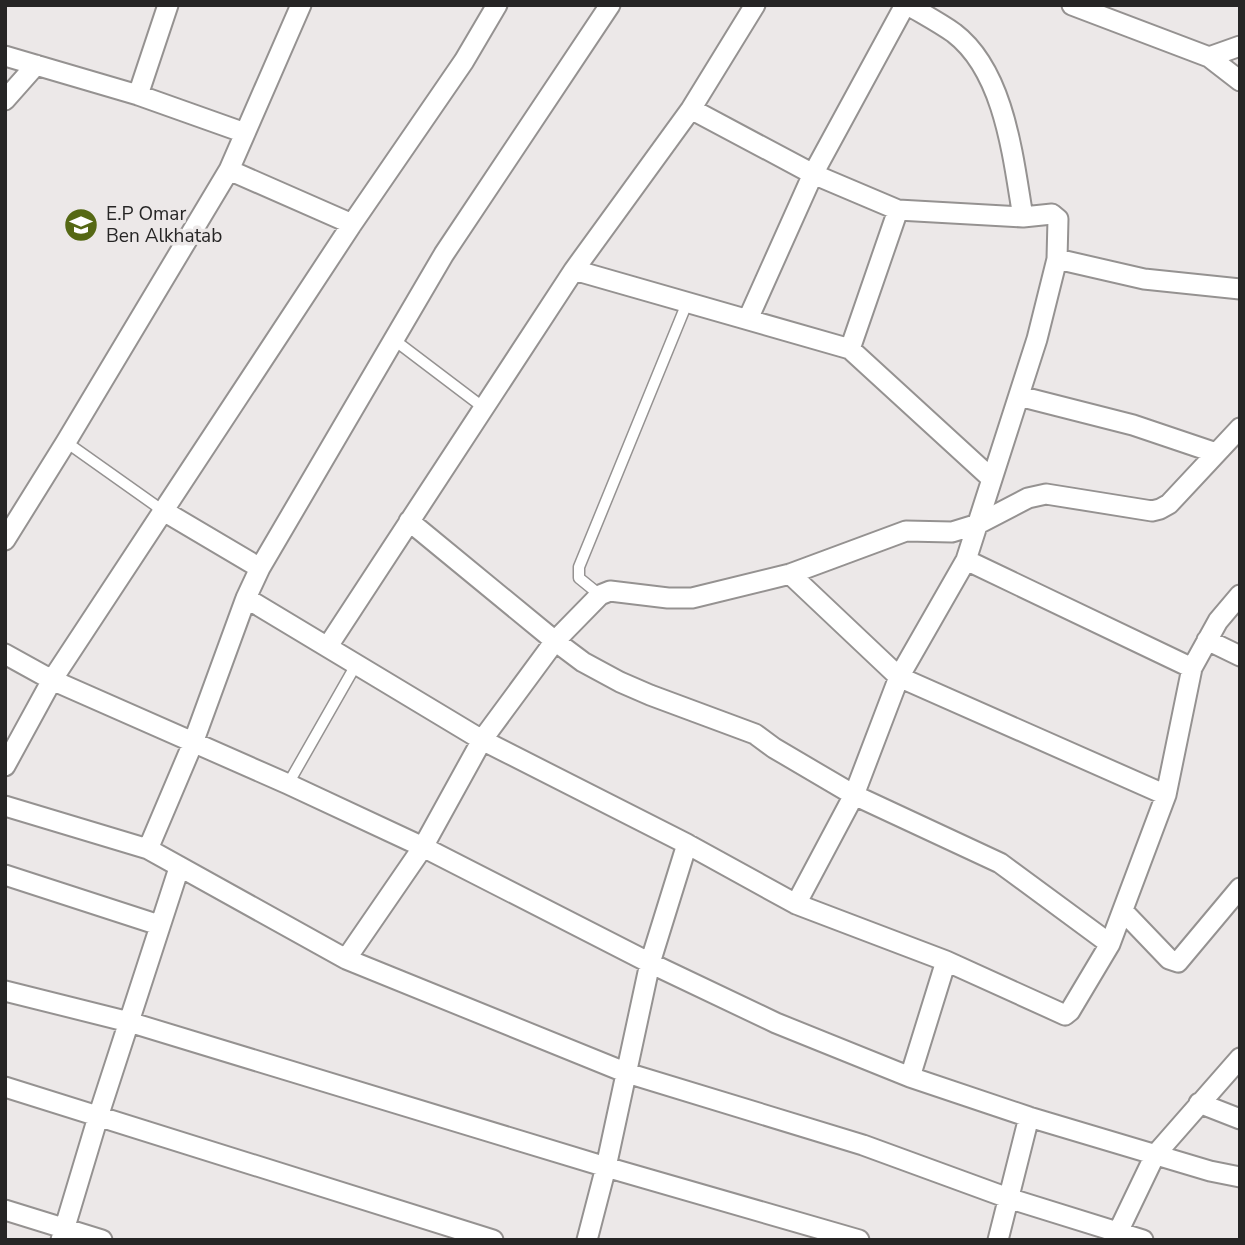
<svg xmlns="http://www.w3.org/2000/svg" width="1245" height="1245" viewBox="0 0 1245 1245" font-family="'Nunito Sans',sans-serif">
	<rect width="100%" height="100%" fill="#ece8e8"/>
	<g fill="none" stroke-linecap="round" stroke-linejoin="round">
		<g stroke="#959291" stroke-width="13">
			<path id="lane" d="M393,339l91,69
				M66,442l96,68
				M600,595l-21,-17v-11l108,-264
				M288,784l69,-121"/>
		</g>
		<g stroke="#959291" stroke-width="23">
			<path id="street" d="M908,5c15,9 32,18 46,28 51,39 59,125 69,184
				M1072,5l137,52 31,24
				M5,56l133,39 107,38
				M1209,57l31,-11
				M138,95l30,-90
				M5,100l31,-35
				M691,109l122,65 85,36 125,7 29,-3 6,5 -1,40 -20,80 -71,221 -67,117 -45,118 -58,109
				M229,170l123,54
				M1057,259l87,20 96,10
				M574,270l276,79 142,130
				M748,319l65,-145 92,-169
				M850,349l48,-139
				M1019,396l114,29 83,28
				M162,510l98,58
				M409,521l146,120 28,21 37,20 30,13 105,39 19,14 80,47 146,68 110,81
				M5,540l61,-98 163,-272 72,-165
				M966,560l226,108
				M790,574l109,103 267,118
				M246,598l236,142 205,104 109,60 150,57 119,54 5,-4 40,-67 56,-149 26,-127 26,-47 22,-26
				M1207,640l33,16
				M328,646l246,-376 117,-161 64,-104
				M5,654l47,26 236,104 135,63 227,116 126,60 134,54 119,40 181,54 30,6
				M5,766l47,-86 300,-456 112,-163 33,-56
				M5,806l143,43 198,110 281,114 236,72 145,53 135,42
				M148,849l45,-106 53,-145 14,-30 184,-314 166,-249
				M5,875l154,50
				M1123,911l46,48 9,3 62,-74
				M346,959l77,-112 59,-107 73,-99 45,-46 10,-4 58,7h24l98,-24 116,-43 46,1 26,-8 50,-26 18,-4 106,17 8,-2 9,-5 71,-76
				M5,991l124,31 477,145 253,73
				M910,1077l36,-116
				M5,1087l488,153
				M1199,1103l41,16
				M5,1210l97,30
				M1118,1232l37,-77 85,-97
				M61,1240l37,-123 81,-249
				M587,1240l19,-73 44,-204 37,-119
				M998,1240l31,-123"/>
		</g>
		<use href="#lane" stroke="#fff" stroke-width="10"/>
		<use href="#street" stroke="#fff" stroke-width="19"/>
	</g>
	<defs>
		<g id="school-disc" transform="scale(1.75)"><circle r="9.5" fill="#556814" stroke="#ece8e8"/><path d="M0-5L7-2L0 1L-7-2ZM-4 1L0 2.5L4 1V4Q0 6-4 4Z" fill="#fff"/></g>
	</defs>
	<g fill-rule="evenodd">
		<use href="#school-disc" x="81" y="225"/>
	</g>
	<g text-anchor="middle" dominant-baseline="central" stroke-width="7" stroke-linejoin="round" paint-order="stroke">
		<g font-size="19" fill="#262525" stroke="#ece8e8" text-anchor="start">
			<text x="106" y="214">E.P Omar<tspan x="106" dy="22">Ben Alkhatab</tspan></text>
		</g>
	</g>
	<rect width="1245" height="1245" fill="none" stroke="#262525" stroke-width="14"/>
</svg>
